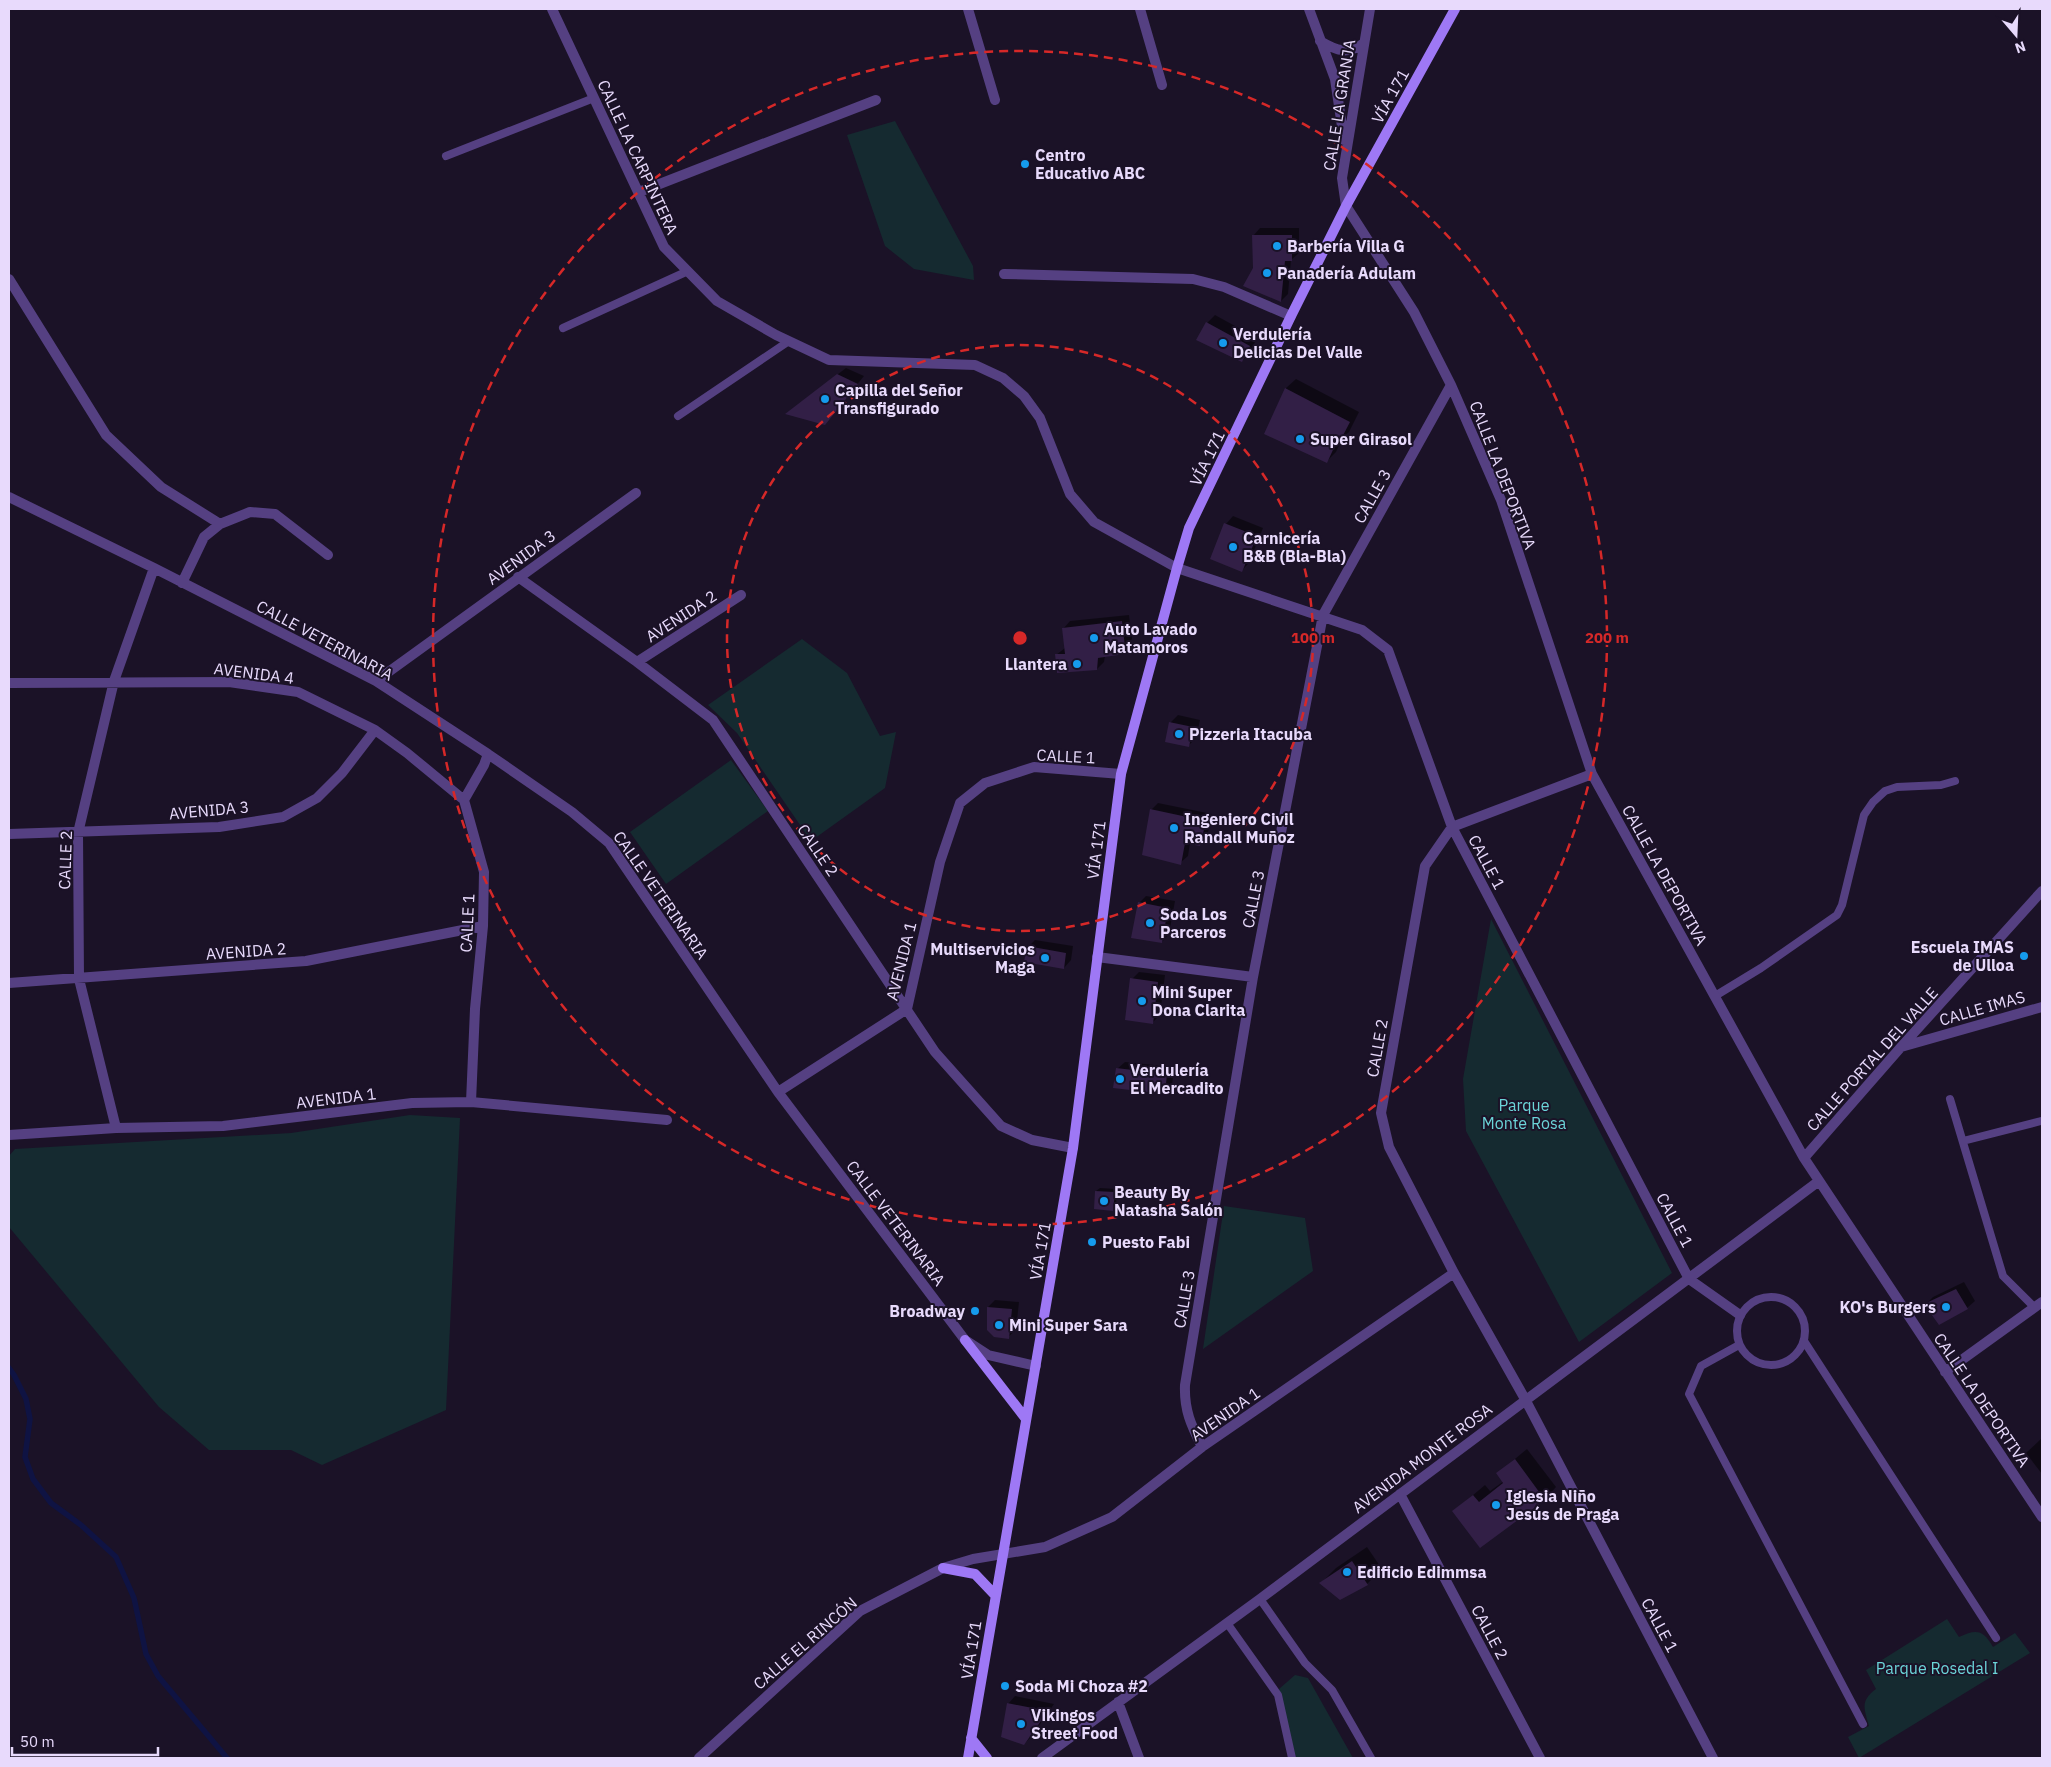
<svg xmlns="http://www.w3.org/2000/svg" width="2051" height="1767" viewBox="0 0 2051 1767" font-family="'IBM Plex Sans',sans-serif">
	<rect width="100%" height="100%" fill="#1b1227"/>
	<path fill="#152a30" d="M895,121l78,145 1,14 -60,-11 -29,-23 -38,-111z
		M802,639l45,34 33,63 16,-4 -11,56 -74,53 -74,-108 -29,-28z
		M731,760l37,51 -102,73 -36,-52z
		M1491,919l181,354 -93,69 -113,-211 -3,-52z
		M410,1115l50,3 -14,292 -124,55 -31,-15h-82l-50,-43 -150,-180v-71l6,-7 276,-16z
		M1224,1206l81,12 8,53 -110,78z
		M1947,1619l12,18c17,-8 24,-8 34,10l22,-14 15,20 -171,105 -11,-21 21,-11c-5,-18 -9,-25 7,-37l-10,-19z
		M1295,1675l13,3 45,80h-57l-17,-69z"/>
	<path fill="#0007" d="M1260,228h39v25l-8,7 -3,34 -7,7 -27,-33 -1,-32z
		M1215,315l42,23 -8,16 -7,7 -44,-21 10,-18z
		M846,368l18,8 -39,48 -38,-11z
		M1296,379l63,33 -10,20 -6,5 -7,15 -9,9 -51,-52 10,-21z
		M1233,516l30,12 -14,35 -7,7 -16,-46z
		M1129,615l3,24 -14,15 -13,2 -1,6 -7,7 -41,-14 9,-7 -2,-19 7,-8z
		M1178,715l22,5 -4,18 -7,7 -22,-4 4,-19z
		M1158,803l54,11 -5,23 -8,8 -9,-2 -2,13 -8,7 -29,-53z
		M1146,896l29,5 -6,33 -7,8 -23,-39z
		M1035,940l38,6 -2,14 -7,8 -36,-21z
		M1139,972l26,3 -5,40 -7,7 -21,-43z
		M1125,1062l49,5 -2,19 -8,7 -47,-24z
		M1100,1188l17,1 -1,17 -3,3 -17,-18z
		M1964,1282l11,19 -8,7 -41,-4 7,-7z
		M995,1300l24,2 -3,28 -8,7 -20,-30z
		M2042,1438v36l-16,-21z
		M1527,1449l29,38 -11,12 -65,48 -26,-36 31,-26 5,6 14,-10 -6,-8z
		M1367,1547l15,22 -15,15 -46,-1 15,-15z
		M1015,1696l39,8 -22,32 -8,8 -16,-40z"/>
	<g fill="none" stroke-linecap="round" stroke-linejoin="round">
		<path stroke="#0f1343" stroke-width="5.5" d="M9,1368l5,7 12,24 4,20 -5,38 8,22 18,24 30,22 35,32 18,41 12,56 12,22 69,82"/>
	</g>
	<path fill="#321f46" d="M1252,235h40v26h-7l-4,41 -38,-16 10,-18z
		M1206,322l44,24 -8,16 -46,-22z
		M837,374l21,10 -33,41 -40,-11z
		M1285,388l65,34 -11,21 -2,-2 -10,22 -63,-29z
		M1224,523l33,13 -15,36 -32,-13z
		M1122,621l3,26 -7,8 -20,3 -1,12 -40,3 -2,-19h10l-3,-26z
		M1169,722l24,5 -4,20 -24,-5z
		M1150,809l56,12 -6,25 -15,-3 -4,22 -39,-10z
		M1138,902l30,6 -6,35 -31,-5z
		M1027,946l39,7 -2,16 -40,-7z
		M1130,978l28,4 -5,42 -28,-4z
		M1116,1068l51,6 -2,20 -52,-6z
		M1095,1191l20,1 -2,19 -19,-2z
		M1956,1289l12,20 -29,16 -15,-21z
		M987,1307l25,2 -3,30 -15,-2 -7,-7z
		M1515,1459l30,41 -65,48 -28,-37 21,-16 6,7 24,-19 -7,-10z
		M1352,1561l16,24 -28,15 -21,-17z
		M1007,1703l41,8 -24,34 -23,-8z"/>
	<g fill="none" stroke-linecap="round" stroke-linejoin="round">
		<path stroke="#554082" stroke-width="8" d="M446,156l148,-58
			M563,328l125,-57
			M678,416l111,-75
			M1715,996l46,-28 76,-53 5,-10 22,-90 9,-13 12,-11 12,-4 44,-2 14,-4
			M1950,1099l53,177 32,32
			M1963,1141l78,-20
			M1737 1331a34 34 0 1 1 68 0a34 34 0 1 1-68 0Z
			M1804,1341l192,297
			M1739,1345l-38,21 -12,28 174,330
			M1260,1599l45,64 27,27 39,68
			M1227,1623l51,72 14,63"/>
		<path stroke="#554082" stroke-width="10" d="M552,9l112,238 53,54 59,34 53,25 146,5 28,13 21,18 16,22 30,76 24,28 83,46 185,62 26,20 64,177 237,452 51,36
			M968,9l27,91
			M1140,9l22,76
			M1309,9l26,70 9,61
			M1370,9l-28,169 4,28 68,106 37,73 50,115 91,274 212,384 238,359
			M1320,41c17,10 28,14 44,2
			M639,192l237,-92
			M1004,274l189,5 31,8 67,29
			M9,279l97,156 55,52 59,37
			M9,497l145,71 222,113 112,73 84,58 37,31 169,249 187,248 23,15 48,11
			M518,577l119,85 76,58 222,332 66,74 31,14 41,8
			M182,583l22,-46 16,-13 30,-12 25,2 53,41
			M637,662l104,-67
			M376,681l260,-188
			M9,683l220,-1 69,10 77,38 32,23 57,47
			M1592,774l-140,53 -27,39 -44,247 8,34 65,126 71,126 188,359
			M9,834l210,-7 64,-10 34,-19 25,-25 33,-43
			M1097,957l156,20
			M9,983l297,-22 177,-35
			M1901,1047l141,-40
			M778,1092l129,-83 33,-147 20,-59 25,-20 49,-16 87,7
			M471,1102l4,-93 8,-83 1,-54 -20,-72 20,-35 4,-11
			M116,1128l-37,-149 -1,-146 36,-152 40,-113
			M9,1135l107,-7 107,-2 189,-23 59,-1 196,18
			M1804,1158l97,-111 141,-156
			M1945,1372l97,-70
			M1202,1447c-11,-22 -18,-37 -17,-62l68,-408 70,-362 128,-230
			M1400,1494l140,264
			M1118,1702l21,56
			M699,1758l161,-147 83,-43 30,-9 72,-12 67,-30 90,-70 252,-174
			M1042,1758l218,-159 559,-418"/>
		<path stroke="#9e78f5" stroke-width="10" d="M965,1340l61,79
			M943,1568l32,6 20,21
			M971,1738l16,20
			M968,1758l105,-610 48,-374 56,-206 12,-40 102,-212 55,-110 109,-197"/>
	</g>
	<g fill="none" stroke="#d62828" stroke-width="2.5" stroke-dasharray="9 6">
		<circle cx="1020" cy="638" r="293"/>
		<circle cx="1020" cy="638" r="587"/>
	</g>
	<g fill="#159bed" stroke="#1b1227" stroke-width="2">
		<circle cx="1025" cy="164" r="5"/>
		<circle cx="1277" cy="246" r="5"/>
		<circle cx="1267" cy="273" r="5"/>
		<circle cx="1223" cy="343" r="5"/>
		<circle cx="825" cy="399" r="5"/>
		<circle cx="1300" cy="439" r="5"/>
		<circle cx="1233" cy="547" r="5"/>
		<circle cx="1094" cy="638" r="5"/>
		<circle cx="1077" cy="664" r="5"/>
		<circle cx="1179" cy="734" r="5"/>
		<circle cx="1174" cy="828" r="5"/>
		<circle cx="1150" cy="923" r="5"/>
		<circle cx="2024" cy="956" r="5"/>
		<circle cx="1045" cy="958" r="5"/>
		<circle cx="1142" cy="1001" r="5"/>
		<circle cx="1120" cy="1079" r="5"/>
		<circle cx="1104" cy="1201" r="5"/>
		<circle cx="1092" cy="1242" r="5"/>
		<circle cx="1946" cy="1307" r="5"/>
		<circle cx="975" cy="1311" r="5"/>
		<circle cx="999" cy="1325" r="5"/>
		<circle cx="1496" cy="1505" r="5"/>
		<circle cx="1347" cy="1572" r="5"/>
		<circle cx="1005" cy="1686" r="5"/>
		<circle cx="1021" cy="1724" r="5"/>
	</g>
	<g text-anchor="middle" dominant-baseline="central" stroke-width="4" stroke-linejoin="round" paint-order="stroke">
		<g font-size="16" fill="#e8dafc" stroke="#1b1227">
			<text transform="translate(1390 96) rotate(-61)">VÍA 171</text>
			<text transform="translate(1339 105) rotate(-81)">CALLE LA GRANJA</text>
			<text transform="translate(638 157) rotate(65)">CALLE LA CARPINTERA</text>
			<text transform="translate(1207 458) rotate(-64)">VÍA 171</text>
			<text transform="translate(1503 475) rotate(69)">CALLE LA DEPORTIVA</text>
			<text transform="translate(1372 496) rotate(-61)">CALLE 3</text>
			<text transform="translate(521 557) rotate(-36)">AVENIDA 3</text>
			<text transform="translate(681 616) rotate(-33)">AVENIDA 2</text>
			<text transform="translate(325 640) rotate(28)">CALLE VETERINARIA</text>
			<text transform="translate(254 673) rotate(7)">AVENIDA 4</text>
			<text transform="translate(1066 756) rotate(3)">CALLE 1</text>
			<text transform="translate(209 810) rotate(-5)">AVENIDA 3</text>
			<text transform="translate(818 850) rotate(56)">CALLE 2</text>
			<text transform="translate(1096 850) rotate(-83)">VÍA 171</text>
			<text transform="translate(65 860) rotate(-88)">CALLE 2</text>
			<text transform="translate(1487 862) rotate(62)">CALLE 1</text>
			<text transform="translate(1665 875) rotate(61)">CALLE LA DEPORTIVA</text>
			<text transform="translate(661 895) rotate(55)">CALLE VETERINARIA</text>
			<text transform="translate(1253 899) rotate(-79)">CALLE 3</text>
			<text transform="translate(467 923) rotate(-87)">CALLE 1</text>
			<text transform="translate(246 951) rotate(-4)">AVENIDA 2</text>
			<text transform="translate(901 961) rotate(-76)">AVENIDA 1</text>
			<text transform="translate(1982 1008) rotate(-16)">CALLE IMAS</text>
			<text transform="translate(1377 1048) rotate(-80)">CALLE 2</text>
			<text transform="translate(1872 1059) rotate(-48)">CALLE PORTAL DEL VALLE</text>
			<text transform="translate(336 1098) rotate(-7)">AVENIDA 1</text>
			<text transform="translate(1675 1220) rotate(62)">CALLE 1</text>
			<text transform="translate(896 1223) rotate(53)">CALLE VETERINARIA</text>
			<text transform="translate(1040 1251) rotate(-80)">VÍA 171</text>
			<text transform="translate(1184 1299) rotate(-80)">CALLE 3</text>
			<text transform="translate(1982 1400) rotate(56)">CALLE LA DEPORTIVA</text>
			<text transform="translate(1225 1414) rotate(-35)">AVENIDA 1</text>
			<text transform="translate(1422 1458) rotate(-37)">AVENIDA MONTE ROSA</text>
			<text transform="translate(1660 1625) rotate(62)">CALLE 1</text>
			<text transform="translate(1490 1632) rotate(62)">CALLE 2</text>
			<text transform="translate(805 1643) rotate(-41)">CALLE EL RINCÓN</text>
			<text transform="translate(971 1650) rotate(-81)">VÍA 171</text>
		</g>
		<g font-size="16" font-weight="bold" fill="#e8dafc" stroke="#1b1227" text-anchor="start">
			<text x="1035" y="155">Centro<tspan x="1035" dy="18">Educativo ABC</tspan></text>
			<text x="1287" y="246">Barbería Villa G</text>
			<text x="1277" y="273">Panadería Adulam</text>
			<text x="1233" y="334">Verdulería<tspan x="1233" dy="18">Delicias Del Valle</tspan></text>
			<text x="835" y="390">Capilla del Señor<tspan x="835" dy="18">Transfigurado</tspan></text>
			<text x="1310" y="439">Super Girasol</text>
			<text x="1243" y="538">Carnicería<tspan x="1243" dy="18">B&amp;B (Bla-Bla)</tspan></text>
			<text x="1104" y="629">Auto Lavado<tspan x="1104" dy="18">Matamoros</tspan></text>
			<text x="1067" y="664" text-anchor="end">Llantera</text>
			<text x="1189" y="734">Pizzeria Itacuba</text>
			<text x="1184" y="819">Ingeniero Civil<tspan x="1184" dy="18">Randall Muñoz</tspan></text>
			<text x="1160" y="914">Soda Los<tspan x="1160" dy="18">Parceros</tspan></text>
			<text x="2014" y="947" text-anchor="end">Escuela IMAS<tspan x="2014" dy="18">de Ulloa</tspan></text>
			<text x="1035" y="949" text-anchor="end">Multiservicios<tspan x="1035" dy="18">Maga</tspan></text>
			<text x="1152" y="992">Mini Super<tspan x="1152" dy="18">Dona Clarita</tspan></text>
			<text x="1130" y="1070">Verdulería<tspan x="1130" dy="18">El Mercadito</tspan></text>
			<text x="1114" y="1192">Beauty By<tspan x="1114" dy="18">Natasha Salón</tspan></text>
			<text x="1102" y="1242">Puesto Fabi</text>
			<text x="1936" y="1307" text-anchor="end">KO's Burgers</text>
			<text x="965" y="1311" text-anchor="end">Broadway</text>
			<text x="1009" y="1325">Mini Super Sara</text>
			<text x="1506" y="1496">Iglesia Niño<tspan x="1506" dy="18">Jesús de Praga</tspan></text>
			<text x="1357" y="1572">Edificio Edimmsa</text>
			<text x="1015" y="1686">Soda Mi Choza #2</text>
			<text x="1031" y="1715">Vikingos<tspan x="1031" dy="18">Street Food</tspan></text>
		</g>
		<g font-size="16" fill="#6bd4d8" stroke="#1b1227">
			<text x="1524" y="1105">Parque<tspan x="1524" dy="18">Monte Rosa</tspan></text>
			<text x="1937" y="1668">Parque Rosedal I</text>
		</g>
	</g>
	<circle cx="1020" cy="638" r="8" fill="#d62828" stroke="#1b1227" stroke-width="2.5"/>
	<g font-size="15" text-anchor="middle" font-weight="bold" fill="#d62828" stroke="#1b1227" stroke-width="4" stroke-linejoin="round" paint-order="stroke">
		<text x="1313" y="643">100 m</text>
		<text x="1607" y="643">200 m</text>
	</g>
	<rect width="2051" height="1767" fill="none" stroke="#e8dafc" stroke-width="20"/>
	<g transform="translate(2016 35) rotate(161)" stroke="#1b1227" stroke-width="4" paint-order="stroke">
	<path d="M0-4L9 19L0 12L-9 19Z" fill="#e8dafc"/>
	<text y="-8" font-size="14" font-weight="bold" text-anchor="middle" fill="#e8dafc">N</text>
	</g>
	<path d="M12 1747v8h146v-8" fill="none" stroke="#e8dafc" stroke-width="2.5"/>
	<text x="20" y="1747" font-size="15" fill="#e8dafc" stroke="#1b1227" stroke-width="4" paint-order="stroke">50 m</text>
</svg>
